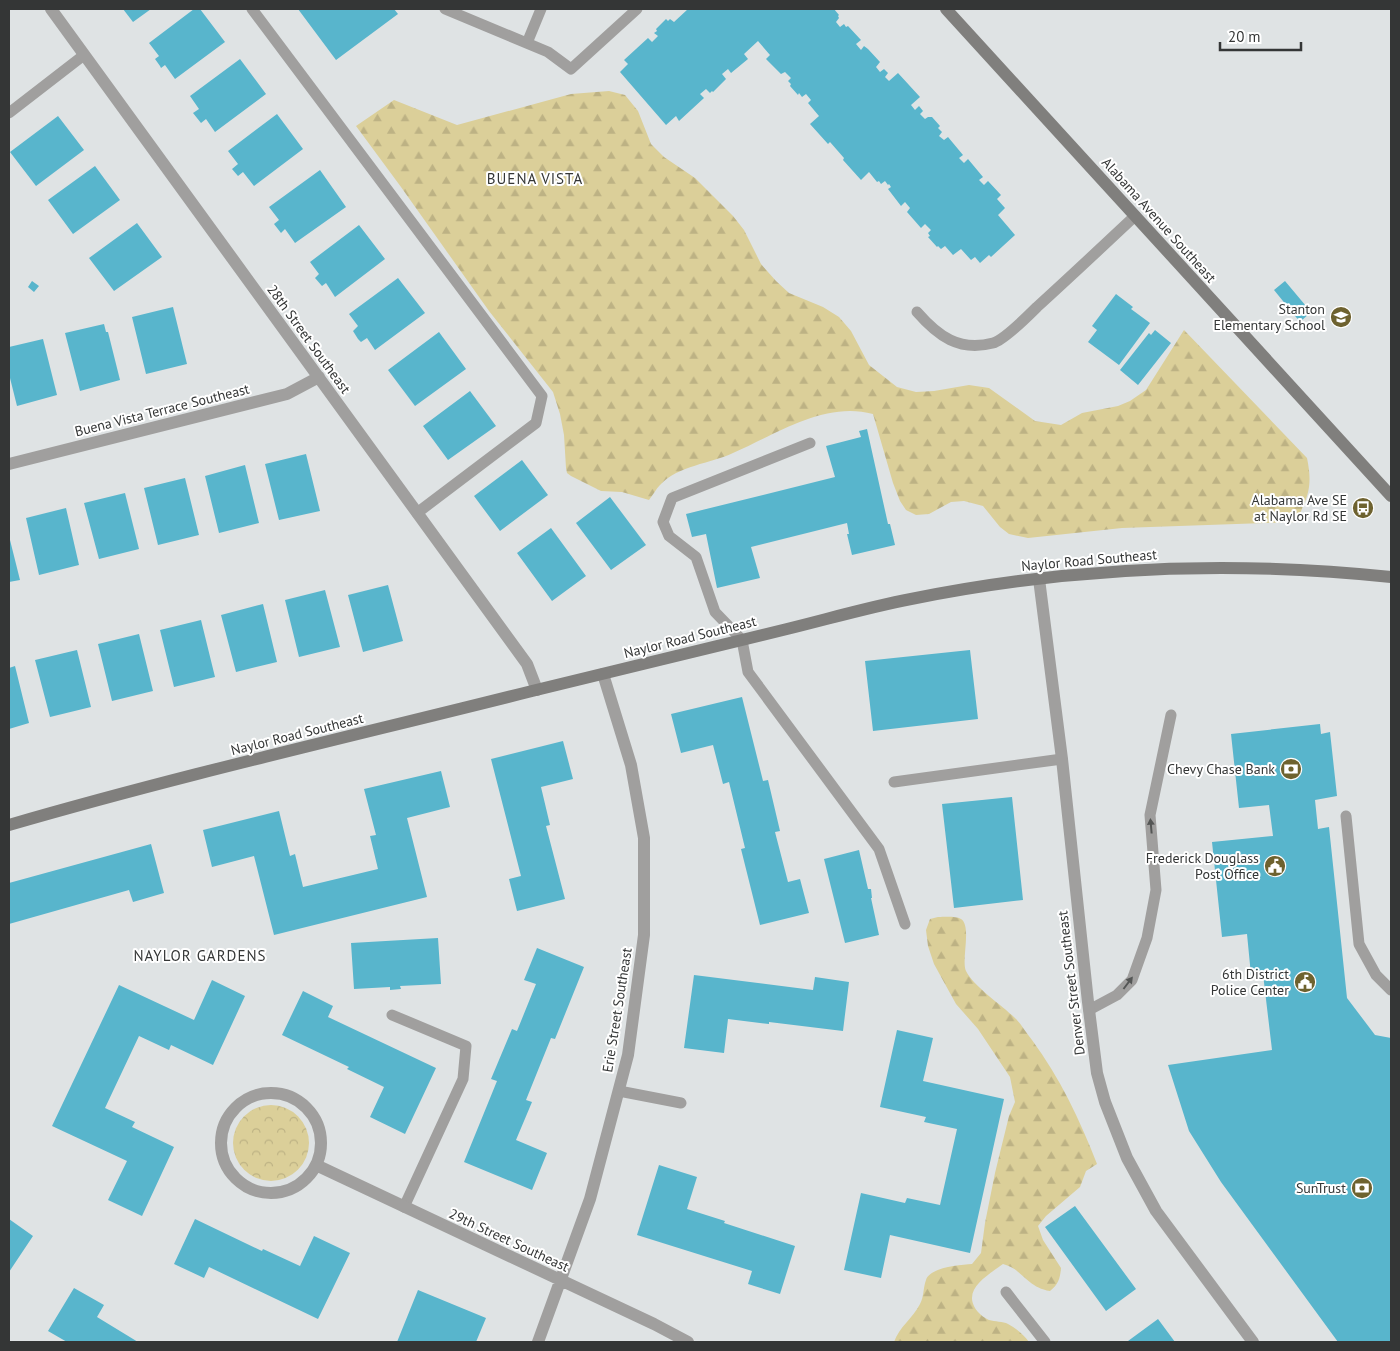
<svg xmlns="http://www.w3.org/2000/svg" width="1400" height="1351" viewBox="0 0 1400 1351" font-family="'PT Sans',sans-serif">
	<defs>
		<pattern id="forest-firs" width="22" height="20" patternUnits="userSpaceOnUse" patternTransform="scale(1.25)"><rect width="22" height="20" fill="#dbcf99"/><path d="M5 1l3.5 6h-7zM16 11l3.5 6h-7z" fill="#bdb284"/></pattern>
		<pattern id="park-crowns" width="20" height="18" patternUnits="userSpaceOnUse" patternTransform="scale(1.25)"><rect width="20" height="18" fill="#dbcf99"/><path d="M2 6a3 3 0 1 1 6 0M12 15a3 3 0 1 1 6 0" fill="none" stroke="#bdb284"/></pattern>
	</defs>
	<rect width="100%" height="100%" fill="#dfe3e4"/>
	<path fill="url(#forest-firs)" d="M609,91l16,4 13,16 13,33 13,13 31,21 38,38 11,14 17,34 15,17 13,12 34,14 16,10 12,14 18,34 28,22 19,5 18,-1 35,-6 20,3 46,33 26,4 21,-12 36,-7 12,-5 16,-11 38,-60 123,128c6,29 1,38 -11,64l-174,6 -94,10 -19,-4 -9,-7 -17,-21 -19,-5 -13,1 -22,12 -13,1 -10,-5 -6,-9 -7,-18 -20,-69c-49,-13 -96,20 -140,39 -23,11 -54,12 -73,32 -4,4 -7,10 -11,15l-27,-8 -21,-1 -30,-15 -4,-3 -1,-5 -2,-33 -4,-21 -7,-22 -64,-81 -88,-124 -45,-61 38,-26 63,25 114,-31z
		M938,917c7,0 18,-1 23,2 11,7 0,41 5,52 8,16 36,34 50,48 6,6 10,14 16,21 28,38 48,80 65,124l-11,7 -6,16 -34,29 -8,10 5,14 18,28c-1,10 -2,16 -11,23 -24,-4 -27,-22 -47,-27 -13,10 -40,24 -28,44 2,4 9,10 14,12 6,2 14,1 19,4 8,4 16,11 21,18h-135c5,-15 19,-24 26,-38 4,-7 3,-16 6,-24 4,-13 34,-15 46,-16l9,-11 4,-30 10,-50 14,-57 6,-14 -5,-25 -32,-48 -22,-25 -22,-40 -6,-18 -2,-16 4,-11z"/>
	<path fill="url(#park-crowns)" d="M233 1143a38 38 0 1 1 76 0a38 38 0 1 1-76 0Z"/>
	<path fill="#58b5cc" d="M123,9h28l-18,13z
		M194,9h6l25,33 -50,37 -10,-14 -4,3 -1,-2 -5,-7 4,-3 -10,-13z
		M298,9h96l4,5 -62,46z
		M688,9h146l5,6 -1,1 1,2 -3,4 4,5 4,-3 2,3 2,-1 13,14 -5,4 5,6 3,-4 4,3 12,13 -4,5 4,5 4,-3 4,4 -3,4 4,4 9,-8 22,24 -9,8 4,5 4,-4 4,5 -3,3 5,5 3,-2h4l8,9 -2,2 4,4 -3,4 5,4 4,-3 15,18 -4,3 5,5 4,-4 15,18 -4,3 5,5 4,-4 13,14 -4,4 8,9 -7,7 17,20 -24,22 -2,-2 -9,8 -5,-6 -4,3 -10,-11 -8,6 -8,-9 -4,3 -3,-3 -1,1 -9,-10 2,-1 -2,-3 3,-3 -6,-6 -4,4 -14,-16 3,-4 -5,-6 -4,4 -13,-17 3,-2 -2,-3 -1,1 -3,-4 -4,3 -2,-3 -2,1 -8,-10 -8,8 -18,-20 1,-2 -14,-16 -2,2 -18,-20 9,-8 -11,-13 3,-3 -5,-6 -4,3 -3,-4 -1,2 -8,-9 1,-2 -3,-3 3,-3 -6,-6 -4,2 -15,-15 4,-4 -12,-14 -14,13 4,5 -17,14 -3,-4 -6,5 4,5 -13,13 -1,-1 -2,2 -4,-4 -6,5 4,4 -25,23 -3,-5 -10,9 -46,-53 8,-8 -4,-4 24,-22 4,4 6,-6 -4,-3 3,-2 -1,-2 10,-10 2,2 2,-2 4,3z
		M240,59l26,35 -51,38 -9,-13 -5,4 -8,-10 6,-4 -9,-13z
		M277,114l26,35 -49,37 -11,-14 -5,4 -6,-7 6,-5 -10,-13z
		M58,116l26,34 -48,36 -26,-34z
		M95,166l25,34 -47,34 -25,-34z
		M320,170l26,37 -51,36 -10,-14 -4,4 -7,-9 5,-4 -10,-13z
		M137,223l25,34 -48,34 -25,-33z
		M359,225l26,34 -50,38 -9,-14 -4,3 -7,-8 4,-4 -9,-12z
		M398,278l27,35 -50,37 -8,-12 -6,4 -3,-3 -5,-8 5,-5 -9,-12z
		M32,281l7,5 -5,6 -6,-5z
		M1285,281l26,31 -11,10 -26,-32z
		M1116,294l17,13 -2,2 19,14 -31,42 -31,-23 9,-12 -5,-4z
		M173,307l14,57 -41,10 -14,-57z
		M104,324l2,8h2l12,48 -40,11 -15,-58z
		M1155,330l16,13 -33,42 -18,-15 29,-37 2,2z
		M439,332l27,37 -51,37 -27,-36z
		M43,339l14,56 -40,11 -8,-32v-27z
		M470,391l26,35 -48,34 -25,-34z
		M867,429l21,95h2l5,21 -43,10 -5,-21h2l-2,-11 -96,24 9,31 -43,10 -11,-54 -14,3 -6,-23 149,-37 -9,-31 35,-9 -2,-6z
		M306,454l14,57 -41,9 -14,-56z
		M522,460l26,35 -48,36 -26,-35z
		M245,465l14,58 -40,10 -14,-57z
		M185,478l14,57 -41,10 -14,-57z
		M125,493l14,56 -40,10 -15,-56z
		M610,497l36,48 -35,25 -35,-47z
		M66,508l13,57 -40,10 -13,-57z
		M551,528l35,48 -34,25 -35,-48z
		M9,536l11,44 -11,2z
		M388,585l15,56 -40,11 -15,-57z
		M325,590l15,57 -41,10 -14,-57z
		M263,604l14,58 -41,10 -15,-57z
		M201,620l14,57 -41,10 -14,-57z
		M139,634l14,57 -41,10 -14,-57z
		M77,650l14,57 -41,10 -15,-57z
		M970,650l8,69 -105,12 -8,-70z
		M15,666l14,57 -20,6v-61z
		M742,697l21,84 5,-1 12,51 -5,1 13,50 12,-3 9,34 -49,12 -19,-76 4,-1 -16,-66 -6,2 -10,-39 -32,8 -10,-39z
		M1320,724l1,10 9,-2 7,64 -22,4 3,29 11,-2 18,171 28,37 16,3v304h-53l-117,-160 -32,-51 -21,-66 104,-15 -9,-76 -12,1 -4,-41 -25,3 -10,-95 61,-6 -4,-31 -30,3 -8,-74z
		M563,741l10,38 -32,8 9,38 -4,1 19,73 -48,12 -8,-32 12,-3 -30,-117z
		M441,771l9,36 -43,11 20,79 -153,38 -20,-79 -42,11 -9,-37 76,-19 11,45 5,-2 8,33 75,-18 -8,-33 6,-1 -12,-46z
		M1012,797l11,103 -69,8 -12,-104z
		M151,844l13,49 -31,9 -4,-12 -120,34v-41z
		M859,850l9,39h3l1,9h-1l8,37 -34,8 -21,-84z
		M438,938l3,46 -41,2 1,3 -11,1v-3l-36,2 -3,-46z
		M537,948l47,19 -29,72 -4,-1 -25,62 6,2 -16,38 31,13 -15,37 -68,-28 33,-81 -6,-2 21,-50 5,2 19,-47 -12,-4z
		M694,975l119,15 2,-13 34,5 -6,49 -74,-9v2l-41,-5 -4,34 -40,-5z
		M212,980l33,16 -32,69 -42,-20 -2,5 -30,-14 -34,72 30,14 -3,5 42,20 -32,69 -34,-16 19,-39 -75,-35 67,-141 75,35z
		M303,991l30,15 -5,11 108,51 -31,66 -35,-17 14,-30 -37,-18 2,-2 -67,-32z
		M897,1030l36,8 -10,43 81,18 -34,154 -80,-18 -9,43 -37,-8 17,-77 44,10 2,-5 33,7 17,-76 -33,-7 2,-5 -46,-10z
		M659,1165l38,12 -10,32 38,12 -1,2 71,23 -15,48 -32,-10 4,-13 -115,-36z
		M1075,1206l61,83 -30,22 -61,-84z
		M9,1219l24,17 -24,36z
		M195,1219l67,32 1,-2 37,17 14,-30 36,17 -32,66 -109,-52 -5,11 -30,-14z
		M74,1288l30,17 -7,12 41,25h-71l-19,-11z
		M418,1290l68,28 -10,24h-79z
		M1158,1319l17,23h-46l-1,-1z"/>
	<g fill="none" stroke-linecap="round" stroke-linejoin="round">
		<path stroke="#a09f9e" stroke-width="11" d="M252,9l290,387 -6,27 -119,90
			M445,9l103,43 23,17 66,-60
			M527,43l14,-34
			M9,113l75,-58
			M917,312c21,24 42,40 76,31 11,-3 35,-27 44,-36 33,-30 66,-61 98,-91
			M810,443l-138,55 -9,24 6,14 27,21 19,55 27,28 6,32 131,177 26,75
			M894,782l168,-23
			M1346,816l13,128 17,31 15,15
			M1089,1010l28,-15 15,-15 15,-42 9,-48 -6,-75 21,-100
			M392,1015l74,31 -3,33 -59,128
			M619,1091l62,12
			M1006,1292l39,50"/>
		<path stroke="#a09f9e" stroke-width="12" d="M51,9l476,655 10,26
			M9,464l278,-70 32,-17
			M1039,579l23,180 26,243 9,71 8,29 22,56 29,53 97,131
			M221 1143a50 50 0 1 1 100 0a50 50 0 1 1-100 0Z
			M316,1165l338,159 34,18
			M538,1342l52,-143 38,-144 16,-120v-97l-13,-73 -28,-91"/>
		<path stroke="#807f7d" stroke-width="12" d="M946,9l445,487
			M9,825c172,-50 348,-90 523,-134 85,-21 170,-41 255,-62 41,-10 82,-22 124,-30 158,-32 320,-39 480,-22"/>
	</g>
	<defs><path id="oneway-solid" d="M-6-.8H1V-3.2L6.5 0L1 3.2V.8H-6Z" transform="scale(1.25)"/></defs>
	<g fill="#545655">
		<use href="#oneway-solid" transform="translate(1151 826) rotate(-95)"/>
		<use href="#oneway-solid" transform="translate(1128 983) rotate(-53)"/>
	</g>
	<defs>
		<g id="school-disc" transform="scale(1.125)"><circle r="9.5" fill="#6e622f" stroke="#fff"/><path d="M0-5L7-2L0 1L-7-2ZM-4 1L0 2.5L4 1V4Q0 6-4 4Z" fill="#fff"/></g>
		<g id="bus-disc" transform="scale(1.125)"><circle r="9.5" fill="#6e622f" stroke="#fff"/><path d="M-5-6H5V4H4V6H2V4H-2V6H-4V4H-5ZM-3.5-4V0h7V-4ZM-3.5 1.2v1.5H-2V1.2ZM2 1.2v1.5H3.5V1.2Z" fill="#fff"/></g>
		<g id="bank-disc" transform="scale(1.125)"><circle r="9.5" fill="#6e622f" stroke="#fff"/><path d="M-6-4H6V4H-6ZM0-2.3a2.3 2.3 0 1 0 0 4.6a2.3 2.3 0 1 0 0-4.6Z" fill="#fff"/></g>
		<g id="civic-disc" transform="scale(1.125)"><circle r="9.5" fill="#6e622f" stroke="#fff"/><path d="M-.6-6.5H3V-4.5H.6V-3L4-1V1h2V6H-6V1h2V-1L-.6-3ZM-1.2 2.5V6h2.4V2.5Z" fill="#fff"/></g>
	</defs>
	<g fill-rule="evenodd">
		<use href="#school-disc" x="1341" y="317"/>
		<use href="#bus-disc" x="1363" y="508"/>
		<use href="#bank-disc" x="1291" y="769"/>
		<use href="#civic-disc" x="1275" y="866"/>
		<use href="#civic-disc" x="1305" y="982"/>
		<use href="#bank-disc" x="1362" y="1188"/>
	</g>
	<g text-anchor="middle" dominant-baseline="central" stroke-width="4" stroke-linejoin="round" paint-order="stroke">
		<g font-size="14" fill="#343636" stroke="#fff">
			<text transform="translate(1159 220) rotate(48)">Alabama Avenue Southeast</text>
			<text transform="translate(309 339) rotate(54)">28th Street Southeast</text>
			<text transform="translate(162 410) rotate(-14)">Buena Vista Terrace Southeast</text>
			<text transform="translate(1089 560) rotate(-5)">Naylor Road Southeast</text>
			<text transform="translate(690 637) rotate(-14)">Naylor Road Southeast</text>
			<text transform="translate(297 734) rotate(-14)">Naylor Road Southeast</text>
			<text transform="translate(1071 983) rotate(-97)">Denver Street Southeast</text>
			<text transform="translate(617 1010) rotate(-81)">Erie Street Southeast</text>
			<text transform="translate(509 1240) rotate(25)">29th Street Southeast</text>
		</g>
		<g font-size="14" fill="#343636" stroke="#fff" text-anchor="end">
			<text x="1325" y="309">Stanton<tspan x="1325" dy="16">Elementary School</tspan></text>
			<text x="1347" y="500">Alabama Ave SE<tspan x="1347" dy="16">at Naylor Rd SE</tspan></text>
			<text x="1275" y="769">Chevy Chase Bank</text>
			<text x="1259" y="858">Frederick Douglass<tspan x="1259" dy="16">Post Office</tspan></text>
			<text x="1289" y="974">6th District<tspan x="1289" dy="16">Police Center</tspan></text>
			<text x="1346" y="1188">SunTrust</text>
		</g>
		<g font-size="15" letter-spacing="1" fill="#343636" stroke="#fff">
			<text x="535" y="178">BUENA VISTA</text>
			<text x="200" y="955">NAYLOR GARDENS</text>
		</g>
	</g>
	<rect width="1400" height="1351" fill="none" stroke="#343636" stroke-width="20"/>
	<path d="M1220 42v8h81v-8" fill="none" stroke="#343636" stroke-width="2.5"/>
	<text x="1228" y="42" font-size="15" fill="#343636" stroke="#ffffff" stroke-width="4" paint-order="stroke">20 m</text>
</svg>
